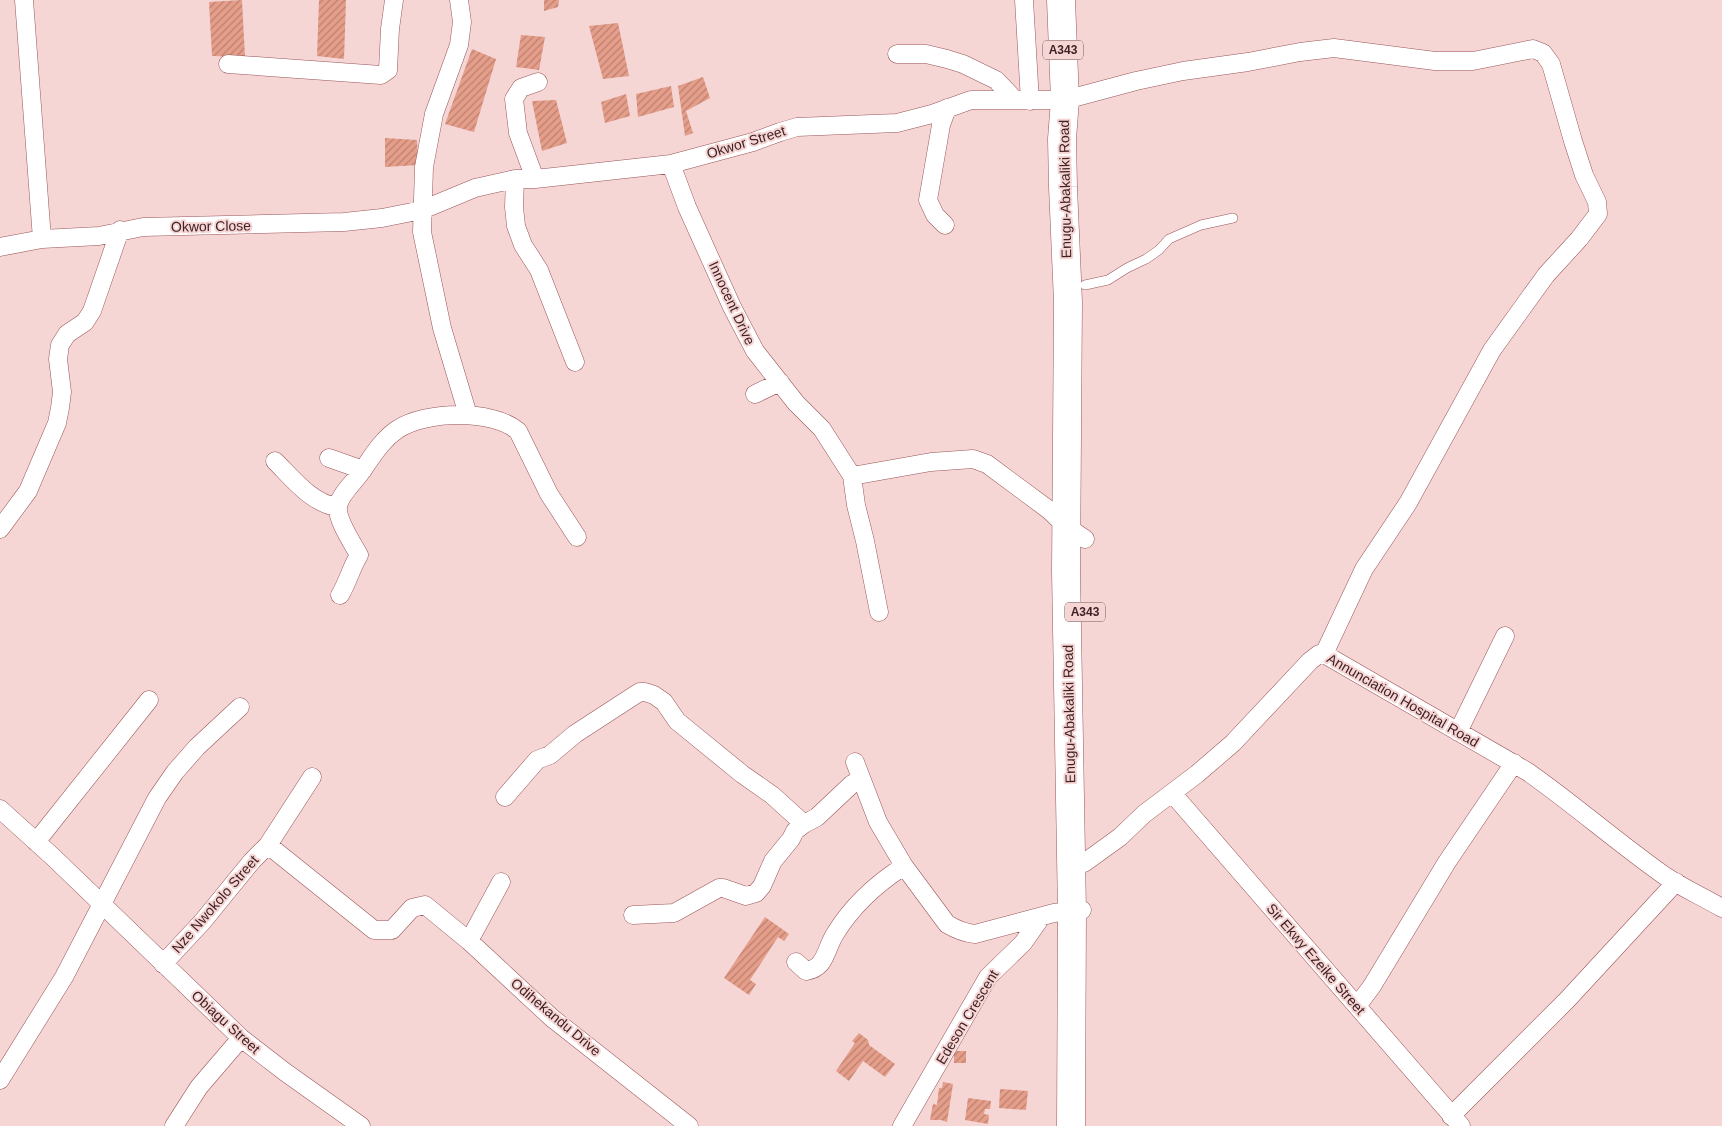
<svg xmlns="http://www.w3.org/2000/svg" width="1722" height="1126" viewBox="0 0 1722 1126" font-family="Helvetica,sans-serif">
	<defs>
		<pattern id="building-hatch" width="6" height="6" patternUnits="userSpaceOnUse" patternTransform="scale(1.25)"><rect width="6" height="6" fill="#e59e89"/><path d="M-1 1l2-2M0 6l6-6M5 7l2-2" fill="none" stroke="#bb8070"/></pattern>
	</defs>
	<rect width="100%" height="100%" fill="#f6d5d5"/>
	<path fill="url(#building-hatch)" d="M242,0l3,57 -33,-1 -3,-54z
		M319,0h27l-2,59 -27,-3z
		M544,0h15l-1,7 -14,4z
		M618,23l11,53 -26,3 -14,-53z
		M521,35l24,2 -6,33 -23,-3z
		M472,49l24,10 -22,73 -29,-8z
		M703,77l7,21 -24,13 7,22 -8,3 -7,-50z
		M671,86l3,21 -36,10 -2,-23z
		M626,94l4,22 -25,7 -4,-21z
		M556,100l11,43 -25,8 -10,-50z
		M385,138l32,2 1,25 -33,2z
		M765,917l24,17 -5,7 -6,-4 -28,43 6,4 -7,11 -25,-17z
		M859,1033l9,7 1,5 26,19 -10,13 -22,-16 -14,20 -13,-10 19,-28 -3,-2z
		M954,1051h12v12h-12z
		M943,1082l10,2 -6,38 -6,-2h-11l3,-16 4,1 2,-17h3z
		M1000,1089l28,2 -2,19 -27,-2z
		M968,1098l23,3 -1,8h-5l-1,5 5,1 -1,9 -23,-4z"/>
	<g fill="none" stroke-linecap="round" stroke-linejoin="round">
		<g stroke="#9a5659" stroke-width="10">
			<path id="service" d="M1085,285l23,-5 19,-12 19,-9 13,-9 10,-11 32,-14 32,-7"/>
		</g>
		<g stroke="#9a5659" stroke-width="19">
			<path id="minor" d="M24,0l18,239
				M459,0l3,22 -3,23 -25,69 -10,53 -2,65 20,96 26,87
				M1024,0l6,101
				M897,54h29l21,5 16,5 33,16 19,20
				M228,64l153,11 7,-5 2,-41 4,-29
				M671,164l16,43 45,100 23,44 41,52 26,26 30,47 4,29 9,36 14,71
				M515,179l-1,28 2,19 7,19 16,25 36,92
				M535,179l-17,-46 -4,-34 7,-11 17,-6
				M945,225l-10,-10 -7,-15 13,-75 6,-17
				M0,247l42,-8 57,-3 44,-9 201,-5 38,-4 40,-8 53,-22 40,-9h20l136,-15 82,-22 27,-10 17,-5 100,-4 35,-9 39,-14h94l71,-19 47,-10 65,-9 52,-10 34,-4 101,13h38l60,-12 10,4 8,11 22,77 11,34 13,27 1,12 -19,25 -33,36 -54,75 -84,153 -44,66 -40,85
				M755,394l25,-12
				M329,458l34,12
				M275,461c17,17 37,43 63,46
				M852,476l79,-14 42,-3 14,5 62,46 18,17 18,12
				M0,529l28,-38 29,-68 3,-15 2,-16 -4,-33 2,-14 7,-11 18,-12 7,-11 28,-81
				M340,595c8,-13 11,-27 19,-40 -6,-11 -23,-36 -21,-49 2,-11 14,-22 21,-31 12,-16 21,-34 39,-46 28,-18 94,-20 120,2l31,63 28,43
				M1458,732l47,-96
				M855,762l23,60 26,44 43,58c10,6 17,9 28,10l79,-21 28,-3
				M1172,793l289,333
				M505,797l32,-37 13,-5 25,-21 60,-39 5,-3h5l9,3 10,7 13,19 65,53 30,21 32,29
				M0,809l53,48 188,181 44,34 76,54
				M36,842l113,-142
				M268,845l106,85h18l20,-22 13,-3 44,36 83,77 137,108
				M1084,863l36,-26 24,-23 53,-40 36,-31 77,-82 9,-7h5l204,118c47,33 90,71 137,104 18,12 38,21 57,32
				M633,915l41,-2 45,-25h4l23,8 10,-3 6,-7 11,-25 18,-22 4,-8 9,-7 13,-7 35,-33 9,-5
				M469,941l32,-59
				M796,962l10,9c20,-3 19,-21 29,-37 17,-28 41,-50 69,-68
				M163,964l40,-43 49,-60 16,-16 44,-68
				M1357,1006l15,-20 75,-124 67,-99
				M0,1080l64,-103 93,-179 18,-26 22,-25 43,-40
				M1451,1116l116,-116 109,-118
				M174,1126l25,-39 42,-49
				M902,1126l86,-149 35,-34 19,-27"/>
		</g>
		<g stroke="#9a5659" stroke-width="29">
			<path id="trunk" d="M1061,0l4,100 -3,39 1,48 5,115 -2,269 6,341 -1,214"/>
		</g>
		<use href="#service" stroke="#fff" stroke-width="9"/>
		<use href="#minor" stroke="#fff" stroke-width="18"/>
		<use href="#trunk" stroke="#fff" stroke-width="28"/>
	</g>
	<g text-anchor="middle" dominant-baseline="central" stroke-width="4" stroke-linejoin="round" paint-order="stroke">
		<g fill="#f6d5d5" stroke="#775859" stroke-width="1">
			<rect x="1043" y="40.5" width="40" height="19" rx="4"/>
			<rect x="1065" y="602.5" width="40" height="19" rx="4"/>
		</g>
		<g font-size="12" font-weight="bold" fill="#402224">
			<text x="1063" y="50">A343</text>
			<text x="1085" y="612">A343</text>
		</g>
		<g font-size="14" fill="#402224" stroke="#f6d5d5">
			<text transform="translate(746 142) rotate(-17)">Okwor Street</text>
			<text transform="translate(1065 189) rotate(-91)">Enugu-Abakaliki Road</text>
			<text transform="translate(211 226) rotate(-1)">Okwor Close</text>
			<text transform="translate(732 303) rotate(65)">Innocent Drive</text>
			<text transform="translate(1403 700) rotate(30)">Annunciation Hospital Road</text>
			<text transform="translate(1069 714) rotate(-91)">Enugu-Abakaliki Road</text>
			<text transform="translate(215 904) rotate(-49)">Nze Nwokolo Street</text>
			<text transform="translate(1316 959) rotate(49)">Sir Ekwy Ezeike Street</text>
			<text transform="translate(556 1017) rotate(40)">Odihekandu Drive</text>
			<text transform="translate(967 1017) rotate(-59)">Edeson Crescent</text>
			<text transform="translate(226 1022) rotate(42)">Obiagu Street</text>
		</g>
	</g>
</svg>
